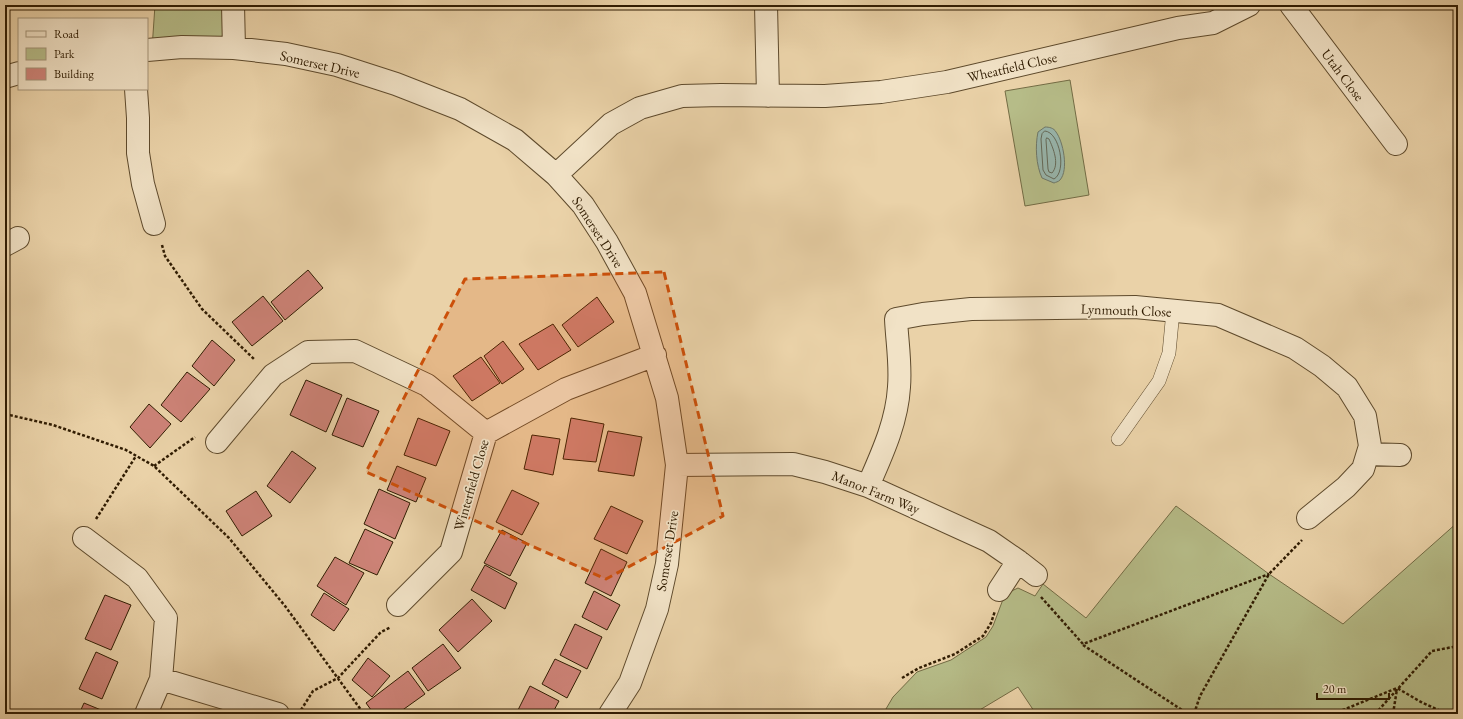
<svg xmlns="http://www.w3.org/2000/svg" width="1463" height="719" viewBox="0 0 1463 719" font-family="'EB Garamond',serif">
	<rect width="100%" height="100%" fill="#ead2a8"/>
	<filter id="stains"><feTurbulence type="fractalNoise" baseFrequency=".005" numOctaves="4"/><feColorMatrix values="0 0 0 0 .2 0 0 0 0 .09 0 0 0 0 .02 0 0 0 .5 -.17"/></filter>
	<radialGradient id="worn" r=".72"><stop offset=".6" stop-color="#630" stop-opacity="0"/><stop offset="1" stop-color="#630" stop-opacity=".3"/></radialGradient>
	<path fill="#b6bc88" stroke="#736c45" d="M155,5h78l1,43 -82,1z
		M1070,80l19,115 -64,11 -20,-115z
		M1176,506l93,68 74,50 115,-102v192h-422l-18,-27 -45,27h-90l10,-17 24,-25 34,-12 35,-23 7,-11 12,-32 13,-6 17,8 8,-12 43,34z"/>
	<path fill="#98b6ad" stroke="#6e7869" d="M1045,127c4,0 9,1 11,5 7,9 13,38 4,48 -2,2 -4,2 -6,3l-12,-5c-6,-13 -7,-32 -4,-46z"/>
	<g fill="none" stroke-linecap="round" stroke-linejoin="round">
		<path stroke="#646958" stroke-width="1" d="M1045,131c15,1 22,41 9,48l-8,-4 -3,-5 -2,-31 1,-5z
			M1047,138l2,1c4,9 11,25 3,34l-3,-1 -1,-3 -2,-29z"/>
	</g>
	<path fill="#ce8378" stroke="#301c02" d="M308,270l15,18 -38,32 -14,-18z
		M263,296l20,25 -31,25 -20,-24z
		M597,297l17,25 -36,25 -16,-22z
		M553,324l18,26 -33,20 -19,-26z
		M212,340l23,20 -21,26 -22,-20z
		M503,341l21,28 -22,15 -18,-28z
		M481,357l19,26 -28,18 -19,-25z
		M187,372l23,17 -29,33 -20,-17z
		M306,380l36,15 -16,37 -36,-17z
		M347,398l32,13 -16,36 -31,-12z
		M149,404l22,20 -21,24 -20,-21z
		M418,418l32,13 -14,35 -32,-11z
		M571,418l33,6 -8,38 -33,-3z
		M608,431l34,6 -8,39 -36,-5z
		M532,435l28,4 -7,36 -29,-6z
		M292,451l24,17 -26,35 -23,-17z
		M397,466l29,12 -10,24 -29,-12z
		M379,489l31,14 -15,36 -31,-15z
		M512,490l27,13 -17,32 -26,-13z
		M256,491l16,25 -30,20 -16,-25z
		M611,506l32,15 -16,33 -33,-15z
		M365,529l28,13 -16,33 -28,-12z
		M502,530l25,13 -17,33 -26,-13z
		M601,549l26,13 -16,34 -26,-13z
		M335,557l29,16 -18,32 -29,-19z
		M485,565l32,18 -12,26 -34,-19z
		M594,591l26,14 -13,25 -25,-13z
		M324,593l25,16 -15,22 -23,-16z
		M105,595l26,10 -20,45 -26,-11z
		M472,599l20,22 -34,31 -19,-22z
		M575,624l27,13 -15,32 -27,-14z
		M443,644l18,24 -33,23 -16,-23z
		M96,652l22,10 -16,37 -23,-10z
		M368,658l22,18 -18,21 -20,-17z
		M555,659l26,12 -14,27 -25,-14z
		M408,671l17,23 -28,20h-23l-8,-11z
		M530,686l29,15 -7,13h-36z
		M84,703l22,9 -1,2h-26z"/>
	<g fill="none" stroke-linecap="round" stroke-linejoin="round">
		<g stroke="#5e4a2c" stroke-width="14">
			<path id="service" d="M1118,439l41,-58 10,-28 4,-42"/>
		</g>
		<g stroke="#5e4a2c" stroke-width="24">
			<path id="minor" d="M233,5l1,43
				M766,5l2,91
				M1291,5l105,139
				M147,50l35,-3 52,1 52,6 51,11 59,19 64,25 55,31 41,35 27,30 24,37 28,51 32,105 10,67 -10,99 -10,45 -27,74 -20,31
				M5,77l14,-4
				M136,89l2,29v35l5,31 11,40
				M556,175l55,-51 29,-16 42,-12 39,-1 104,1 56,-4 66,-10 231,-54 35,-5 36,-18
				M5,245l13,-7
				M217,442l56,-67 35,-23 47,-1 72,34 59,48
				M1368,454l32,1
				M677,465l116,-1 32,8 43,14 121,55 29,20 18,14
				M868,486c14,-32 29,-64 31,-99 2,-23 -2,-46 -3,-68l27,-5 48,-5 164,-2 83,8 77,33 27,18 25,21 18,29 5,30 -7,23 -17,18 -38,31
				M84,538l53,40 29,40 -5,61 -15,35
				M999,590l19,-29
				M398,605l53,-53 35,-119 80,-44 89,-34
				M161,679l117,35"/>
		</g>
		<path stroke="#301c02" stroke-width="2.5" stroke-dasharray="3 2" stroke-linecap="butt" d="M162,245l3,11 37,53 53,51
			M5,414l48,11 73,25 28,16 75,72 56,68 79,108
			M154,466l41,-29
			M96,519l40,-63
			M1041,597l42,47 186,-70
			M1083,645l105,69
			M902,678l17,-10 36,-14 28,-18 8,-13 4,-12
			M301,710l12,-19 25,-13 43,-46 10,-5
			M1194,714l6,-18 69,-122 33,-34
			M1333,714l64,-26 24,14 26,12
			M1375,714l57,-63 26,-5
			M1393,714l4,-25"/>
		<use href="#service" stroke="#f1e2c6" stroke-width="13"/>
		<use href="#minor" stroke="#f1e2c6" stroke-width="22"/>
	</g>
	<path fill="#cc500a" fill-opacity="0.2" stroke="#cc500a" stroke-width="3" stroke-dasharray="8 5" stroke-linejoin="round" d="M664,272l59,244 -117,63 -240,-107 99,-193z"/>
	<g text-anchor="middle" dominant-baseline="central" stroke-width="3.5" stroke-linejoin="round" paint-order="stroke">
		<g font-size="14" fill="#301c02" stroke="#f1e2c6">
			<text transform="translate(320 64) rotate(13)">Somerset Drive</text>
			<text transform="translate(1012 67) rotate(-13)">Wheatfield Close</text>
			<text transform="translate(1343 75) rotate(53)">Utah Close</text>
			<text transform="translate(598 232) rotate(57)">Somerset Drive</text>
			<text transform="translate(1126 310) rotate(2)">Lynmouth Close</text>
			<text transform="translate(471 485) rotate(-74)">Winterfield Close</text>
			<text transform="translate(876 492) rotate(22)">Manor Farm Way</text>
			<text transform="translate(667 551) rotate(-81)">Somerset Drive</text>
		</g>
	</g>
	<rect width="1463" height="719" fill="none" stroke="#ead2a8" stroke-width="20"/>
	<rect x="6" y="6" width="1451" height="707" fill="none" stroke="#301c02" stroke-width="2"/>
	<rect x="10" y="10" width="1443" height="699" fill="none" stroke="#301c02"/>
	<rect x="18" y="18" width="130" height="72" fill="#f1e2c6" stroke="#a49378"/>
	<rect x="26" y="31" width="20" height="6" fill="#f1e2c6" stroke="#a49378"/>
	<text x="54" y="38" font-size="12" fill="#301c02">Road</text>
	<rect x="26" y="48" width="20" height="12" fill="#b6bc88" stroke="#a49378"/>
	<text x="54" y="58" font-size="12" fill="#301c02">Park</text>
	<rect x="26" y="68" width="20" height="12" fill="#ce8378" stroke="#a49378"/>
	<text x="54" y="78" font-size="12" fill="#301c02">Building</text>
	<path d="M1317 693v6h72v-6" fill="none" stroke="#301c02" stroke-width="2"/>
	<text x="1323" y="693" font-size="12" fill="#301c02" stroke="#f1e2c6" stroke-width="3" paint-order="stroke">20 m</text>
	<rect width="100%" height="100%" filter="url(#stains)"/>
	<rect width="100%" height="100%" fill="url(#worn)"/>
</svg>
